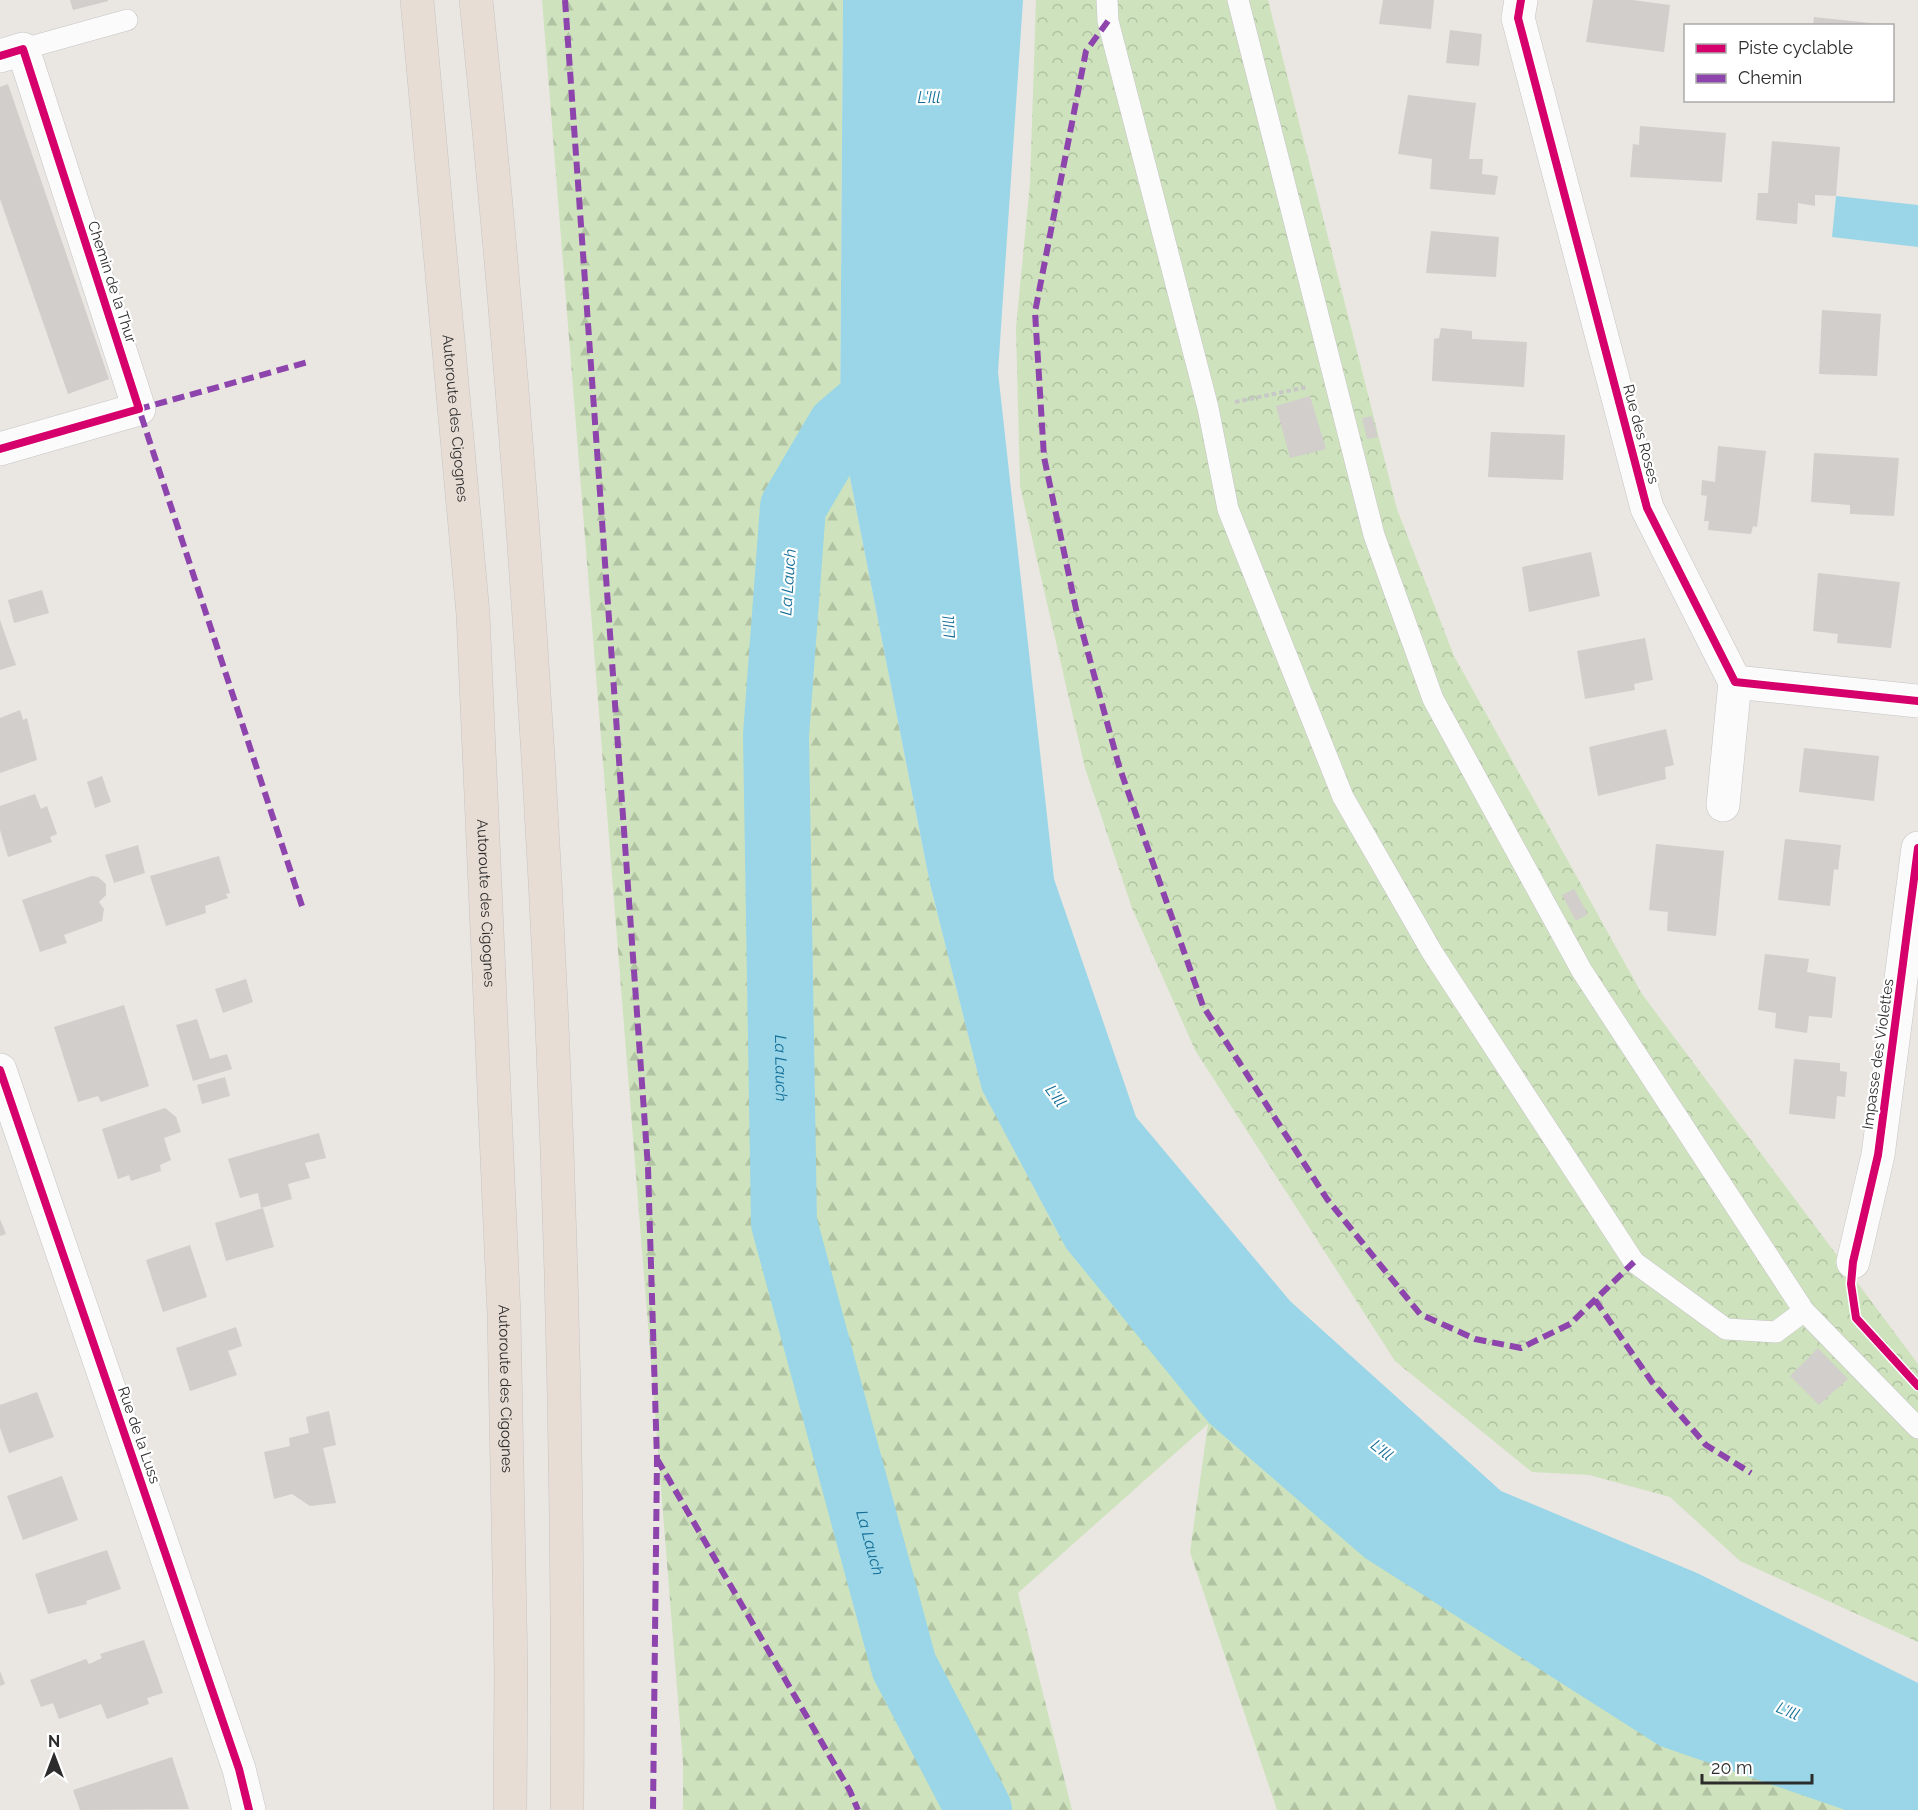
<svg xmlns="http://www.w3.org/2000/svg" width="1918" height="1810" viewBox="0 0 1918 1810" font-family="Raleway,sans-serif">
	<defs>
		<pattern id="forest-firs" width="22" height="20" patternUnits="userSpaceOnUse" patternTransform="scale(1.5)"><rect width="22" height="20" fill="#cee3bd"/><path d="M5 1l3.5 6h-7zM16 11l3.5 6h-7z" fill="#b1c3a3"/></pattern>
		<pattern id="park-crowns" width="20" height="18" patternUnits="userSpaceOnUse" patternTransform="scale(1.5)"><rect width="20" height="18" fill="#cee3bd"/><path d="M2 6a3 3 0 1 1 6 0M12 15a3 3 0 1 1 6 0" fill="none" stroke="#b1c3a3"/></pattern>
	</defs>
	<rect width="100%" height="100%" fill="#eae6e2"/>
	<path fill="url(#forest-firs)" d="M542,0h301l-3,427 90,457 52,205 84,159 765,557 14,5h-568l-87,-258 18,-128 -190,169 54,217h-389v-47z"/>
	<path fill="url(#park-crowns)" d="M1036,0h232l129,509 57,147 188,338 276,370v278l-178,-81 -70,-64 -81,-22 -57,-3 -137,-111 -200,-311 -63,-142 -47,-140 -65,-282 -4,-158 14,-145z"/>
	<path fill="#9ad6e7" d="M843,0h180l-25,372 56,507 82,238 154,184 211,190 196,82 221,110v127h-73l-185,-64 -295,-188 -156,-135 -143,-175 -84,-158 -52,-206 -90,-457z
		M1836,196l82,9v42l-86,-10z"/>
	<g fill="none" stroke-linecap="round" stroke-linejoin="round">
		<path stroke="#9ad6e7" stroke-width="66" id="s1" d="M908,369l-68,58 -47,80 -17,228 8,488 120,443 75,144"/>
	</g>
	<path fill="#d1cecb" d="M70,0h38v1l-35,9z
		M1383,0h51l-3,29 -52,-5z
		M1593,0h39l38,5 -6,47 -78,-10z
		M1814,17l66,7v2h-67z
		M1450,30l32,4 -3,32 -33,-3z
		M8,84l101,295 -41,15 -68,-195v-112z
		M1408,95l68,8 -7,56h14l-1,15 16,2 -3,19 -65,-6 2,-30 -34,-5z
		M1640,126l86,7 -4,49 -92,-5 3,-33 6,1z
		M1772,141l68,6 -4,49 -21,-1v11l-17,-3 -1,21 -41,-4 2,-27h10z
		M1431,231l68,6 -3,40 -70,-4z
		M1822,310l59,4 -4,62 -58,-2z
		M1441,328l31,3v8l55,3 -3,45 -92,-6 2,-42 5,-1z
		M1310,396l16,53 -36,9 -14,-52z
		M1372,416l6,21 -11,2 -5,-21z
		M1491,432l74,3 -2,45 -75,-3z
		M1718,446l48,5 -9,76 -4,-1 -2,8 -43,-4 1,-9h-5l3,-25 -6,-1 1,-15 13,2z
		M1814,453l85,5 -5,58 -44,-2v-9l-39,-3z
		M1591,552l9,44 -71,16 -7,-45z
		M1818,573l82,9 -9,66 -54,-5 1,-9 -25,-3z
		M42,590l7,23 -35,10 -6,-23z
		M0,620l16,45 -16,5z
		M1645,638l8,42 -19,4 1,6 -50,9 -8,-48z
		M20,710l3,10 4,-2 10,42 -37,13v-55z
		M1666,729l8,36 -9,2 1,12 -68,17 -9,-49z
		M1804,748l75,8 -5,45 -75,-9z
		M102,776l9,26 -16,6 -8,-26z
		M35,794l6,15 6,-3 10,28 -7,3 2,5 -44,15 -8,-27v-24z
		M1785,839l56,6 -3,25 -4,-1 -4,37 -52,-6z
		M1656,844l68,7 -8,85 -49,-5 1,-19 -19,-2z
		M138,845l7,28 -31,10 -9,-28z
		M219,856l11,37 -4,1 2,4 -23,8 1,7 -40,13 -16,-50z
		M92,876l6,1 8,7v11l-7,7 5,7 -2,12 -38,14 3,8 -27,9 -18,-52z
		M1574,889l14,25 -12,7 -14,-26z
		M1765,954l44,5 -2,13 29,5 -4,41 -23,-2 -2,17 -32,-5 1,-15 -18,-3z
		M246,979l7,23 -30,11 -8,-24z
		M124,1005l25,81 -48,16 -3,-6 -20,6 -24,-75z
		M197,1019l13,40 17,-5 5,15 -39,12 -17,-56z
		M1794,1059l46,4v8l7,1 -2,25 -8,-1 -2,23 -46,-5z
		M225,1077l5,19 -28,8 -5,-19z
		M165,1108l11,9 5,15 -17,6 7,22 -11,5 1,6 -30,10 -2,-6 -11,4 -16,-50z
		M319,1133l7,25 -21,5 5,15 -22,6 4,15 -31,9 -3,-15 -18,5 -12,-39z
		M263,1208l11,39 -48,14 -11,-38z
		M0,1219l6,15 -6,2z
		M190,1245l17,52 -44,15 -17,-52z
		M236,1327l6,19 -14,5 9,24 -47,16 -14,-43z
		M1818,1348l30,31 -29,26 -29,-29z
		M37,1392l17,45 -45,16 -9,-25v-23z
		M329,1411l7,34 -13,3 13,55 -26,3 -18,-12 -18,5 -10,-47 26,-6 -1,-8 20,-5 -3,-16z
		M62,1476l16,44 -55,20 -16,-44z
		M107,1550l14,39 -35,12 1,3 -39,10 -13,-40z
		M144,1640l19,53 -16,5 2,6 -42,15 -6,-15 -42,15 -6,-16 -12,4 -11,-27 56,-21 3,5 13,-6 -2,-4z
		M0,1671l5,13 -5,2z
		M172,1757l17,52 -109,1 -7,-20z"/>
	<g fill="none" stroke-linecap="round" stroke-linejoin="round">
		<g stroke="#c6c4c5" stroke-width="22">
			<path id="lane" d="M1107,0l1,21 100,387 20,101 115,288 89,155 202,310 92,67 50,3 28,-21 -222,-340 -149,-272 -59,-164 -136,-535
				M23,49l104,-29
				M1804,1311l114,117"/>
		</g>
		<g stroke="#c6c4c5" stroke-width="34">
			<path id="street" d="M1521,0l-3,18 129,490 88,174 183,19
				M0,56l23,-7 116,360 -139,40
				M1723,805l12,-123
				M0,1070l239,699 10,41
				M1853,1262l25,-107 40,-307"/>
		</g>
		<g stroke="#c6c4c2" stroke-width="34">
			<g id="highway">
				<path id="s2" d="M417,0l56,614 31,701 7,355 -1,140"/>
				<path d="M476,0c62,601 95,1206 91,1810"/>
			</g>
		</g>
		<path stroke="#c7c7c6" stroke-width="4" stroke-dasharray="4.5 3" stroke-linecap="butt" d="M1235,402l72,-15
			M1853,1295l3,23"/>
		<use href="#lane" stroke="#fcfbfb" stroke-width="21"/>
		<use href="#street" stroke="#fcfbfb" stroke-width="33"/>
		<use href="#highway" stroke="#e8ddd5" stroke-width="33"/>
		<path stroke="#8e44ad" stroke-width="6" stroke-dasharray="12 6" stroke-linecap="butt" d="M565,0l83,1168 9,291 -4,351
			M1108,21l-22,30 -51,261 9,145 32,152 43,157 84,240 124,193 93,115 55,25 46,9 49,-24 64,-62
			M302,906l-163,-497 169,-47
			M1595,1300l57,82 54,63 45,28
			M657,1459l193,332 8,19"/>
		<g stroke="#fff" stroke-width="11">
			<path id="cycleway" d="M1521,0l-3,18 129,490 88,174 183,19
				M0,56l23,-7 116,360 -139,40
				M1918,848l-40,307 -25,107 -2,22 5,34 62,68
				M0,1070l239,699 10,41"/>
		</g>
		<use href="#cycleway" stroke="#d6006c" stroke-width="8"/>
	</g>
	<g text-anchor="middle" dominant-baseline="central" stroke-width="4.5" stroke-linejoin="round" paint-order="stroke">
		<g font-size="15" fill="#2c2c2c" stroke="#fff">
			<text transform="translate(112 282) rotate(72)">Chemin de la Thur</text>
			<text stroke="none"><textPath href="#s2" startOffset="420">Autoroute des Cigognes</textPath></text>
			<text transform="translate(1641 434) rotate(75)">Rue des Roses</text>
			<text stroke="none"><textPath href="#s2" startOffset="906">Autoroute des Cigognes</textPath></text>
			<text transform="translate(1878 1054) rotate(-82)">Impasse des Violettes</text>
			<text stroke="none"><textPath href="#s2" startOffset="1392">Autoroute des Cigognes</textPath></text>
			<text transform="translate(139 1435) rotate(71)">Rue de la Luss</text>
		</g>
		<g font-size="16" font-style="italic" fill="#146f98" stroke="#fff">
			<text x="929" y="97">L'Ill</text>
			<text transform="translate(788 582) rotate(-86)">La Lauch</text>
			<text transform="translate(949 627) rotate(-93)">L'Ill</text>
			<text stroke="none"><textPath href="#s1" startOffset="744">La Lauch</textPath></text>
			<text transform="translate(1056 1096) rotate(54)">L'Ill</text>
			<text transform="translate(1382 1450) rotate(38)">L'Ill</text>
			<text stroke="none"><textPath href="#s1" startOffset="1230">La Lauch</textPath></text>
			<text transform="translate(1788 1711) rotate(23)">L'Ill</text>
		</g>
	</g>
	<rect x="1684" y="24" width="210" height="78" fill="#ffffff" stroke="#ababab" stroke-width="1.5"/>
	<rect x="1696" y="44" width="30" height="9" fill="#d6006c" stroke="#ababab" stroke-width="1.5"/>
	<text x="1738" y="54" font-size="18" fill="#2c2c2c">Piste cyclable</text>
	<rect x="1696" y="74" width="30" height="9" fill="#8e44ad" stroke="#ababab" stroke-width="1.5"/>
	<text x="1738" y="84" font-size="18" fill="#2c2c2c">Chemin</text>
	<g transform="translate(54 1756)" stroke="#ffffff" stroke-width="4.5" paint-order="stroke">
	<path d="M0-4.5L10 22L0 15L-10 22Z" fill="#2c2c2c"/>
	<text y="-9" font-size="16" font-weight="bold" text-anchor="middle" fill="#2c2c2c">N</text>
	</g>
	<path d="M1702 1774v9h110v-9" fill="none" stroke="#2c2c2c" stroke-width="3"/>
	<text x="1711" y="1774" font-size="18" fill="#2c2c2c" stroke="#ffffff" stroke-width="4.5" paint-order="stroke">20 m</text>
</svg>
